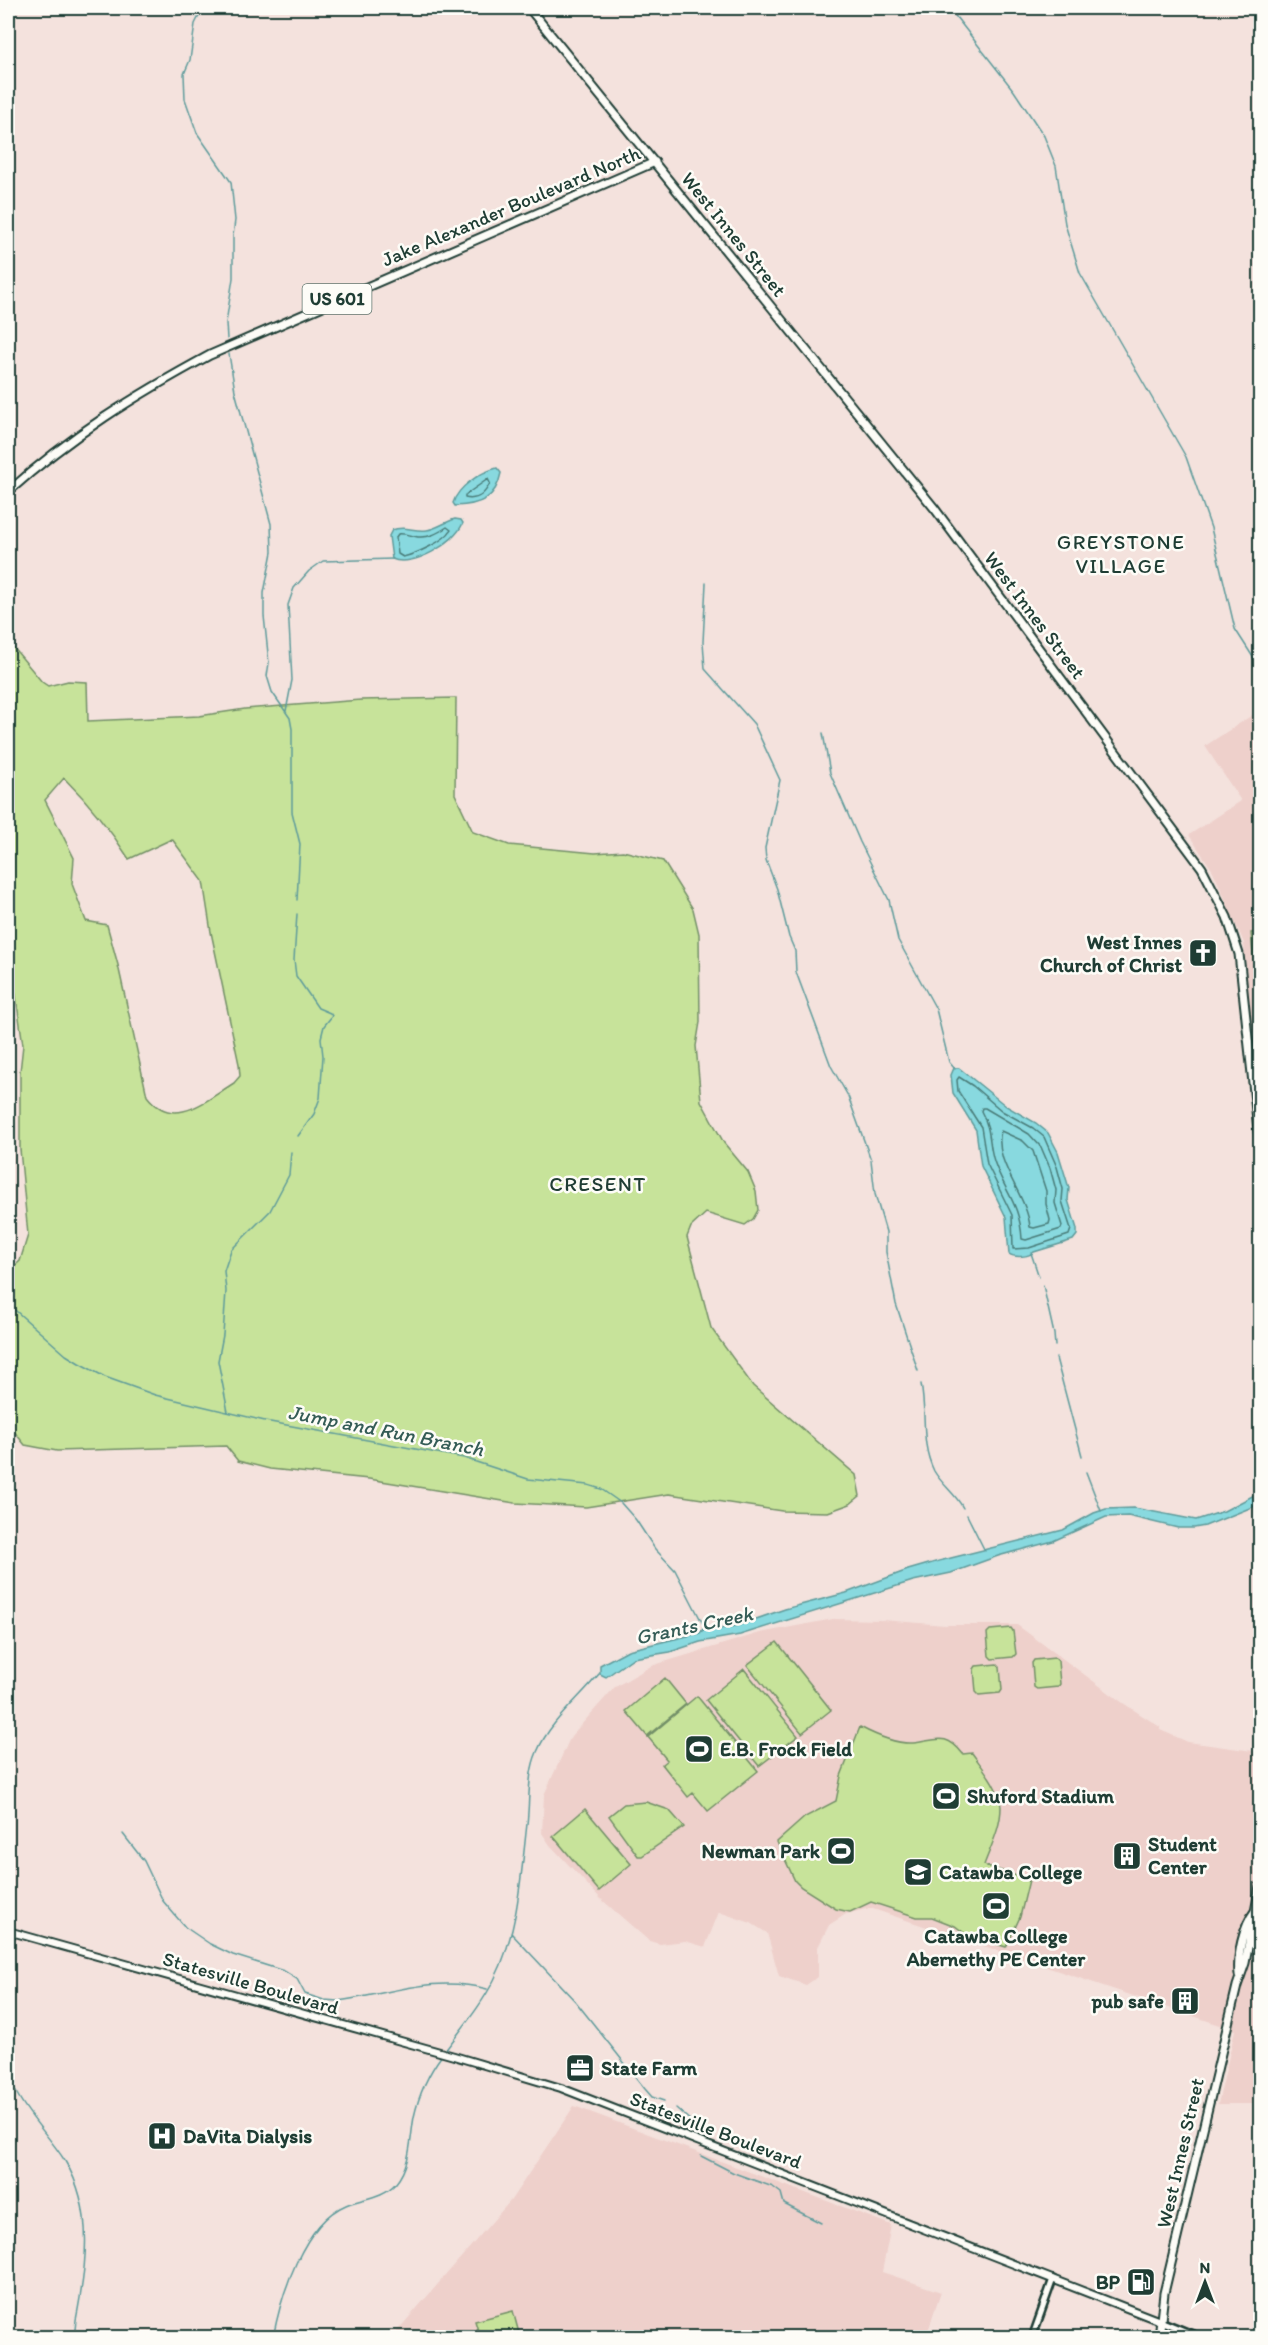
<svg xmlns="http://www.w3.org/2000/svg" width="1268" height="2345" viewBox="0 0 1268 2345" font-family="Itim,sans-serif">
	<rect width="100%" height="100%" fill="#f4e2dd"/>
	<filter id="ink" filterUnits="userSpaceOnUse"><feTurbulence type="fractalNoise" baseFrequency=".0167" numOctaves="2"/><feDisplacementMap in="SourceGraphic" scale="12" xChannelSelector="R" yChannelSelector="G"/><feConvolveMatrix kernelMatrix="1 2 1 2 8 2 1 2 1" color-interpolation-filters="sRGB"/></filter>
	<g filter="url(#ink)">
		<path fill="#eed0cb" d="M1260,710v322l-9,1 -7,-90 -31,-72 -24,-36 52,-34 -36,-55z
			M833,1619l49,1 63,5h72l106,78 37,24v3l28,12 72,10v352h-42l17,-74 -365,-122 -24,6 -17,11 -11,22v30l-12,8 -27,-9 -12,-43 -16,-10 -32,-11 -14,35 -20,-6 -25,3 -11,-3 -48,-42 -51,-54 -8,-12 2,-38 27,-59 44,-49 36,-21 109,-33z
			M574,2106l317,119 -9,47 59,20 -15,45 -535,1 120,-138z"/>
		<path fill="#c7e39a" stroke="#739067" stroke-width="1.5" fill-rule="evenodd" d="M8,641l34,41 6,4 20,-5 19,1 1,39 111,-5 46,-7 116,-9 95,-2 -1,96 18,38 36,13 86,8 28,-2 40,10 30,48 6,25 1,88 -4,24 5,55 23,42 24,29 8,19 2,19 -5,9 -8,6 -39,-12 -15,14 -4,10 24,91 42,58 103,89 4,21 -10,8 -22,8 -46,-1 -113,-17 -83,13 -71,-4 -146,-24 -99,-10 -32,-8 -12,-15 -169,5 -32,-6 -17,-21v-152l12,-11 8,-26 -8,-86v-77l3,-27 -9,-62 -6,-6zM64,778c25,25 46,51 65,81l43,-20 31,42 8,51 28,132 1,12 -6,7c-28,17 -60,48 -87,13l-29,-131 -11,-40 -21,-4 -14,-37 2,-26 -29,-58z
			M1260,932v85l-1,1 -8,-85z
			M1011,1628l2,3 3,23 -3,3 -21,2 -3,-3 -2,-23 3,-3z
			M777,1642l54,68 -29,23 -55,-68z
			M1055,1658l3,3 2,23 -2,3 -21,2 -3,-2 -2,-24 2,-3z
			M997,1664l3,3 2,23 -2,3 -21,2 -3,-3 -2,-23 2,-3z
			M744,1669l54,67 -39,30 -53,-66z
			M665,1678l21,26 -39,32 -21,-25z
			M697,1696l61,75 -50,40 -15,-18 -5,4 -26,-33 5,-4 -19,-23z
			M860,1727c15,8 35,17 53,16 23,-2 32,-12 50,11l9,-1c10,14 28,35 29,54 0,20 -10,39 -17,58l45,15 -9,37 -14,30 -39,-12 -12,-9 -23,-9h-15l-46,-15 -21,10 -14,-3 -35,-22 -6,-6 -18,-39 28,-25 31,-16 5,-25z
			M646,1802l23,8 15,17 -42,29h-4l-29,-40 15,-12z
			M585,1809l46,55 -32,27 -46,-55z
			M513,2311l7,26h-40l-5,-16z"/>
		<path fill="#88d9df" stroke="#5e9b9b" stroke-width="1.5" d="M497,468l4,5c-5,26 -21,32 -46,33l-2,-3c5,-16 27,-31 44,-35z
			M455,519l6,1 2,3c-8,20 -50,45 -71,36l-3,-23 3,-6c13,-5 22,2 35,0 9,-1 18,-8 28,-11z
			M954,1068h5l47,38 30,17 12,10 10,19 11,36 -1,12 9,29v6l-4,5 -39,12c-5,5 -19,6 -25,2l-3,-37 -25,-51 -5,-36 -23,-37 -2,-18z
			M1260,1492v12l-55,22 -11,2h-16l-50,-12 -22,1 -53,24 -55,15 -47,17 -38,8 -173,54 -40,7 -30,10 -37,6 -27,19 -6,-3v-9l28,-15 72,-17 3,-4 5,2 28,-5 49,-17 61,-16 62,-23 31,-9 124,-31 31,-17 12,-4 28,-1 62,12 28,-9z"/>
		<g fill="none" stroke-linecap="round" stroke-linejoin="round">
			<path stroke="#497b78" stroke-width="1.5" d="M488,479l2,4c-5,11 -12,18 -25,15v-3z
				M447,527l4,3c-6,11 -35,24 -48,27l-5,-3 -2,-17 2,-3c8,-1 12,2 20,3 11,1 20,-4 29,-10z
				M959,1077l14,9 29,25 31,17 11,9 13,30 6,22 -1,12 9,28 -2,6 -40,13 -16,1 -1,-34 -25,-51 -6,-37 -23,-36 -1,-11z
				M982,1108h3l44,26 12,13 9,21 6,22 -1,13 7,23 -1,3 -35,11 -4,-1c-2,-36 -18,-48 -28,-78 -6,-19 -2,-30 -13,-50z
				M1001,1131l22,10 10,10 13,40v13l4,16 -1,4 -15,4 -4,-1c-3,-33 -37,-64 -29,-96z"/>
			<path stroke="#5e9b9b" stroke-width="1.5" d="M203,8l-8,16 -5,36 -6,14 1,25 12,34 34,49 4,38 -2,16v42l-7,45 1,16
				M949,8l65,83 30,45 12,30 9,58 15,49 106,184 25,71 24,101 25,39
				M229,354l6,37 36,133 1,28 -8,41v23l5,47 -2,13 5,16 18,26 2,11v83l8,32 -3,56
				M706,583l-3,59 2,27 49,55 26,56 -15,68 1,12 11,29 12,48 6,14 1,21 35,94 17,30 23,64 4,34 11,38v20l10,52 22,67
				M286,711l6,-31 -4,-75 6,-17 15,-17 14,-10 70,-2
				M823,733l7,40 30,69 29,58 9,40 38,69 13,53 6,7
				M297,914l-3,46 2,16 22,32 12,5 2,3 -8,10 -3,12 2,18 -3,42 -6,16 -16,22
				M1031,1253l8,24
				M1043,1285l11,49 1,12
				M8,1304l58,51 13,8 26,14 50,18 110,26 199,37 64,21 60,6 13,4 20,14 15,17 19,29 20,21 29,56 -1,5
				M1056,1358l26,98
				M921,1384c6,30 -1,59 13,87 8,14 22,23 29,37
				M228,1412l-10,-51 5,-26 3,-44 -2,-20 7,-21 39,-39 19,-36 2,-23
				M1086,1472l15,39
				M967,1515l18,36
				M123,1834l21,27 19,40 22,26 25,17 23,11 51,16 13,8 8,15 19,6 14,1c52,-7 96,-26 149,-12
				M511,1933l65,69 69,87 7,8 12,4
				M8,2028c6,20 -3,42 7,62 12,25 35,47 50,71 30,49 21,108 11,159 -1,6 0,11 -3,18
				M445,2051c17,-23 36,-45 49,-71 24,-46 27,-105 33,-156 3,-24 0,-49 10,-72 13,-31 41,-52 62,-78
				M676,2108l24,21
				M701,2156l33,17 39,14 8,6 3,11 37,19
				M273,2338c8,-42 30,-115 73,-133 17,-7 37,-7 50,-22 15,-18 14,-44 18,-66 5,-23 14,-43 28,-62"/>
			<g stroke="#1f3d34" stroke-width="10">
				<path id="tertiary" d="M1160,2321l42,17
					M1032,2338l21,-59"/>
			</g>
			<g stroke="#1f3d34" stroke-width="10">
				<path id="secondary" d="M8,1931l446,125 107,32 599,233"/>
			</g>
			<g stroke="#1f3d34" stroke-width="11">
				<path id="primary" d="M529,8l406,501 267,359 25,49 12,37 21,194
					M8,492c63,-57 128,-97 202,-137l445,-193
					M1239,1975c-2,-20 4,-48 16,-64
					M1159,2338l5,-45 73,-307 8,-23 15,-77"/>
			</g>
			<use href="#tertiary" stroke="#fdfcf7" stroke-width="5"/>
			<use href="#secondary" stroke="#fdfcf7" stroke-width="6"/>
			<use href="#primary" stroke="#fdfcf7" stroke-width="7"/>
		</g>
	</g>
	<defs>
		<g id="church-square" transform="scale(1.5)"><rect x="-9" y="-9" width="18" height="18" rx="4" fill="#1f3d34" stroke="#fdfcf7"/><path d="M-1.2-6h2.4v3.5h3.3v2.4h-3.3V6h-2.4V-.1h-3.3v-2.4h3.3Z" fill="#fff"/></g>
		<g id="stadium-square" transform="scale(1.5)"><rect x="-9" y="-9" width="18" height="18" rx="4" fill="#1f3d34" stroke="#fdfcf7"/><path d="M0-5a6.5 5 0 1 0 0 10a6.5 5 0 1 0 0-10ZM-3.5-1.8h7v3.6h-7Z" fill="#fff"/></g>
		<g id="building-square" transform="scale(1.5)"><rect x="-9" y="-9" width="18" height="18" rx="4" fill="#1f3d34" stroke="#fdfcf7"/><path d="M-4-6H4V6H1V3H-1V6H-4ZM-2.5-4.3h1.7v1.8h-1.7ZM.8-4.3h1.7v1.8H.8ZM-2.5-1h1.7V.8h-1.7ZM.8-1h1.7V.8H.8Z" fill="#fff"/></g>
		<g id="university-square" transform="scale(1.5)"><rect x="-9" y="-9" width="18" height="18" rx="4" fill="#1f3d34" stroke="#fdfcf7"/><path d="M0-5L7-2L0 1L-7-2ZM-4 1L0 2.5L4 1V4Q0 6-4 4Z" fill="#fff"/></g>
		<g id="office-square" transform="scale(1.5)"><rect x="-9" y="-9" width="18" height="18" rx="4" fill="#1f3d34" stroke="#fdfcf7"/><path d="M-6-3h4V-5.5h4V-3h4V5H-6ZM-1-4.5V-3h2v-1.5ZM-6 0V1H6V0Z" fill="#fff"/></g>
		<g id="hospital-square" transform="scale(1.5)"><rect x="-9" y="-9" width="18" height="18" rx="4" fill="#1f3d34" stroke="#fdfcf7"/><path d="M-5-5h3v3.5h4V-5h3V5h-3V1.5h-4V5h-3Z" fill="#fff"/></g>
		<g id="fuel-square" transform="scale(1.5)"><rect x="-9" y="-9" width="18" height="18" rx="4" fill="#1f3d34" stroke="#fdfcf7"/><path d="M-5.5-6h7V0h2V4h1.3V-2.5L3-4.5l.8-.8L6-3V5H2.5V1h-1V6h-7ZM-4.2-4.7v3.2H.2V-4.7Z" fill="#fff"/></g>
	</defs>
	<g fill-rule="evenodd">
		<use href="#church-square" x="1203" y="953"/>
		<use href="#stadium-square" x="699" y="1749"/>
		<use href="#stadium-square" x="946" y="1796"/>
		<use href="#stadium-square" x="841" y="1851"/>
		<use href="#building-square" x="1127" y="1856"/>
		<use href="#university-square" x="918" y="1872"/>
		<use href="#stadium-square" x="996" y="1906"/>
		<use href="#building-square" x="1185" y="2001"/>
		<use href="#office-square" x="580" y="2068"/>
		<use href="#hospital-square" x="162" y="2136"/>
		<use href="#fuel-square" x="1141" y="2282"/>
	</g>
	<g text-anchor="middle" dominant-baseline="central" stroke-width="5" stroke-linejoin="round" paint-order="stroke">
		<rect fill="#fdfcf7" stroke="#62766e" stroke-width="1.5" x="302.5" y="284" width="69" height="30" rx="4.5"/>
		<g font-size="18" font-weight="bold" fill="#1f3d34">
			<text x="337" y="299">US 601</text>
		</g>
		<g font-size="20" fill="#1f3d34" stroke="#fdfcf7">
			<text transform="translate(511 206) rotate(-23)">Jake Alexander Boulevard North</text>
			<text transform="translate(734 234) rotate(51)">West Innes Street</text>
			<text transform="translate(1035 615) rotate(53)">West Innes Street</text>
			<text transform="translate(251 1983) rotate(16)">Statesville Boulevard</text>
			<text transform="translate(716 2130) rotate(21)">Statesville Boulevard</text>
			<text transform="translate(1180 2153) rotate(-77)">West Innes Street</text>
		</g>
		<g font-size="20" font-weight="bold" fill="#1f3d34" stroke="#fdfcf7" text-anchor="start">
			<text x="1182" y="942" text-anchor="end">West Innes<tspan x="1182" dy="23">Church of Christ</tspan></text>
			<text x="720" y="1749">E.B. Frock Field</text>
			<text x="967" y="1796">Shuford Stadium</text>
			<text x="1148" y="1844">Student<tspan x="1148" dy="23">Center</tspan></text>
			<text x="820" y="1851" text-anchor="end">Newman Park</text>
			<text x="939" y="1872">Catawba College</text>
			<text x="996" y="1936" text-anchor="middle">Catawba College<tspan x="996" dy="23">Abernethy PE Center</tspan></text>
			<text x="1164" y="2001" text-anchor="end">pub safe</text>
			<text x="601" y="2068">State Farm</text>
			<text x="183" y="2136">DaVita Dialysis</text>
			<text x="1120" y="2282" text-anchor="end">BP</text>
		</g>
		<g font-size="21" letter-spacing="1.5" fill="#1f3d34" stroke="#fdfcf7">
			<text x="1121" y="541">GREYSTONE<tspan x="1121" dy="24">VILLAGE</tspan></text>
			<text x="598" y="1183">CRESENT</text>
		</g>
		<g font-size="21" font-style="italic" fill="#345c56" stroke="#fdfcf7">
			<text transform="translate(386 1430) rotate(11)">Jump and Run Branch</text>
			<text transform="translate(694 1625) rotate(-12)">Grants Creek</text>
		</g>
	</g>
	<rect width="1268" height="2345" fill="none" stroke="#fdfcf7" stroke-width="30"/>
	<rect x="15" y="15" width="1238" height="2315" fill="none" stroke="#1f3d34" stroke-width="2" filter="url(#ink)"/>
	<g transform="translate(1205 2282)" stroke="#fdfcf7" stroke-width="4.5" paint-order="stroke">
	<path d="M0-4.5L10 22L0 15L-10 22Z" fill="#1f3d34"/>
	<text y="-9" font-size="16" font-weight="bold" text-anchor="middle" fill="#1f3d34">N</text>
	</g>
</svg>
